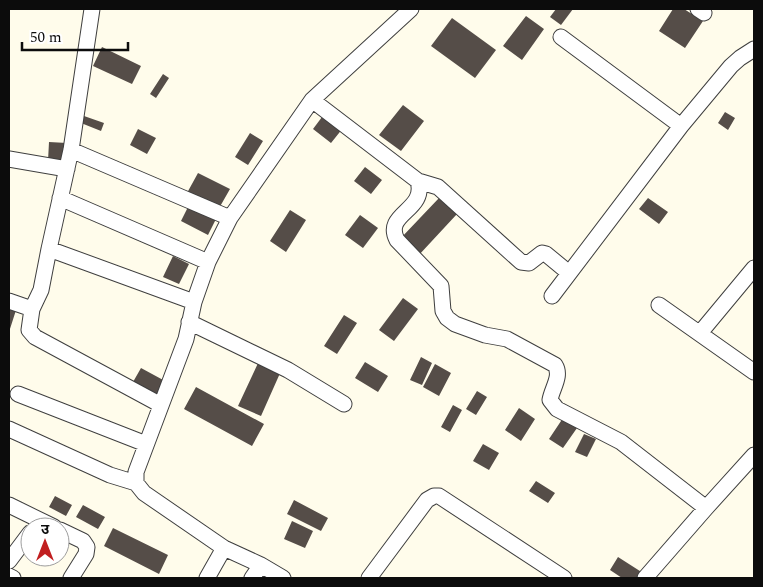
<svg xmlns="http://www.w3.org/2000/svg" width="763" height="587" viewBox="0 0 763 587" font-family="Spectral,'Noto Sans Devanagari',serif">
	<rect width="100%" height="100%" fill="#fffceb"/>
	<path fill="#554d48" d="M556,9h17l-12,16 -11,-8z
		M673,9h11l19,12 -18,27 -26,-17z
		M526,16l18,13 -22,31 -19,-14z
		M452,18l44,32 -21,28 -44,-32z
		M102,47l39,19 -9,18 -39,-18z
		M163,74l6,4 -13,20 -6,-4z
		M403,105l21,16 -23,30 -22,-16z
		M725,112l10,6 -7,12 -10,-7z
		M325,113l18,15 -12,15 -18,-14z
		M84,116l20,7 -3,8 -20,-8z
		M138,129l18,9 -9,16 -17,-9z
		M250,133l13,8 -15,24 -13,-8z
		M49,142l18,1 -1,18h-18z
		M365,167l17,13 -11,14 -17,-13z
		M198,173l32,16 -12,21 -31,-17z
		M439,198l18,16 -39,42 -18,-17z
		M648,198l20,14 -9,12 -20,-15z
		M190,203l27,14 -9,18 -27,-14z
		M290,210l16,10 -20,32 -16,-11z
		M360,215l18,13 -15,20 -18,-13z
		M173,256l16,8 -10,20 -16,-7z
		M403,298l15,11 -24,32 -15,-11z
		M9,305l8,2 -8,25z
		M344,315l13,8 -20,31 -13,-8z
		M421,357l11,6 -10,22 -12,-5z
		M259,361l22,10 -20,45 -23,-10z
		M365,362l23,14 -10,16 -23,-14z
		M435,364l16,9 -12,23 -16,-9z
		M141,368l24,13 -8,14 -24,-13z
		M196,387l68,37 -12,22 -68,-37z
		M477,391l10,6 -11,18 -10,-6z
		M453,405l9,5 -12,22 -9,-5z
		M519,408l16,11 -14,22 -16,-11z
		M563,418l14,10 -14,20 -14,-9z
		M584,434l12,5 -9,18 -12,-5z
		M483,444l16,9 -10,17 -16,-9z
		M536,481l19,12 -7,10 -19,-12z
		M55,496l17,9 -6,11 -17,-9z
		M294,500l34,18 -7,13 -34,-17z
		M83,505l22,12 -7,12 -22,-12z
		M292,521l21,10 -8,17 -21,-9z
		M113,528l55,27 -9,19 -55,-28z
		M618,557l25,16 -4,5h-17l-12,-8z"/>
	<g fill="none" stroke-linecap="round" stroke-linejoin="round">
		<g stroke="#3f3f3f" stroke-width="17">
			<path id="minor" d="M698,9l6,4
				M561,37l120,89
				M312,100l106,81c9,30 -35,32 -21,59l44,46 2,25 4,7 8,6 30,11 22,4 48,26c7,11 -3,23 -5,35l7,9 64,33 85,66
				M71,150l159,68
				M9,159l58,10
				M418,181l20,6 83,75 8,1 13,-10 4,1 23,19
				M60,198l148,64
				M49,249l145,53
				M552,296l129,-170 50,-60 9,-8 14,-9
				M9,301l23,8 -3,21 6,7 126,68
				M659,305l95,67
				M32,309l9,-19 8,-41 22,-99 21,-141
				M189,322l99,48 56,34
				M700,333l54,-65
				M18,394l128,50
				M9,429l101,46 26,8
				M9,505l45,22
				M60,530l23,11 4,6 -1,7 -15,24
				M9,561l21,-28
				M9,576l4,2
				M207,578l17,-30
				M252,578l9,-13
				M283,578l-22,-13 -37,-17 -80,-55 -8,-10v-11l50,-133 8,-37 14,-40 22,-44 82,-118 99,-91
				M369,578l58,-78 7,-4h5l125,82
				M645,578l61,-70 48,-53"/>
		</g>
		<use href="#minor" stroke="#fff" stroke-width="15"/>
	</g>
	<rect width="763" height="587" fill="none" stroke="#0c0c0c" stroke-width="20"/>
	<g transform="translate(45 542)"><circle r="24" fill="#ffffff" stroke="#9e9e9e"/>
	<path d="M0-4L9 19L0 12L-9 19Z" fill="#c11f20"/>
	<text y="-8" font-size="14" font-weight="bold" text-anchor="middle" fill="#0c0c0c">उ</text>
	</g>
	<path d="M22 42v8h106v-8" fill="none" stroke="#0c0c0c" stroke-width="2.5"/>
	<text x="30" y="42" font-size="15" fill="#0c0c0c" stroke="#ffffff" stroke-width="4" paint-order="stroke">50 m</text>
</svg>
